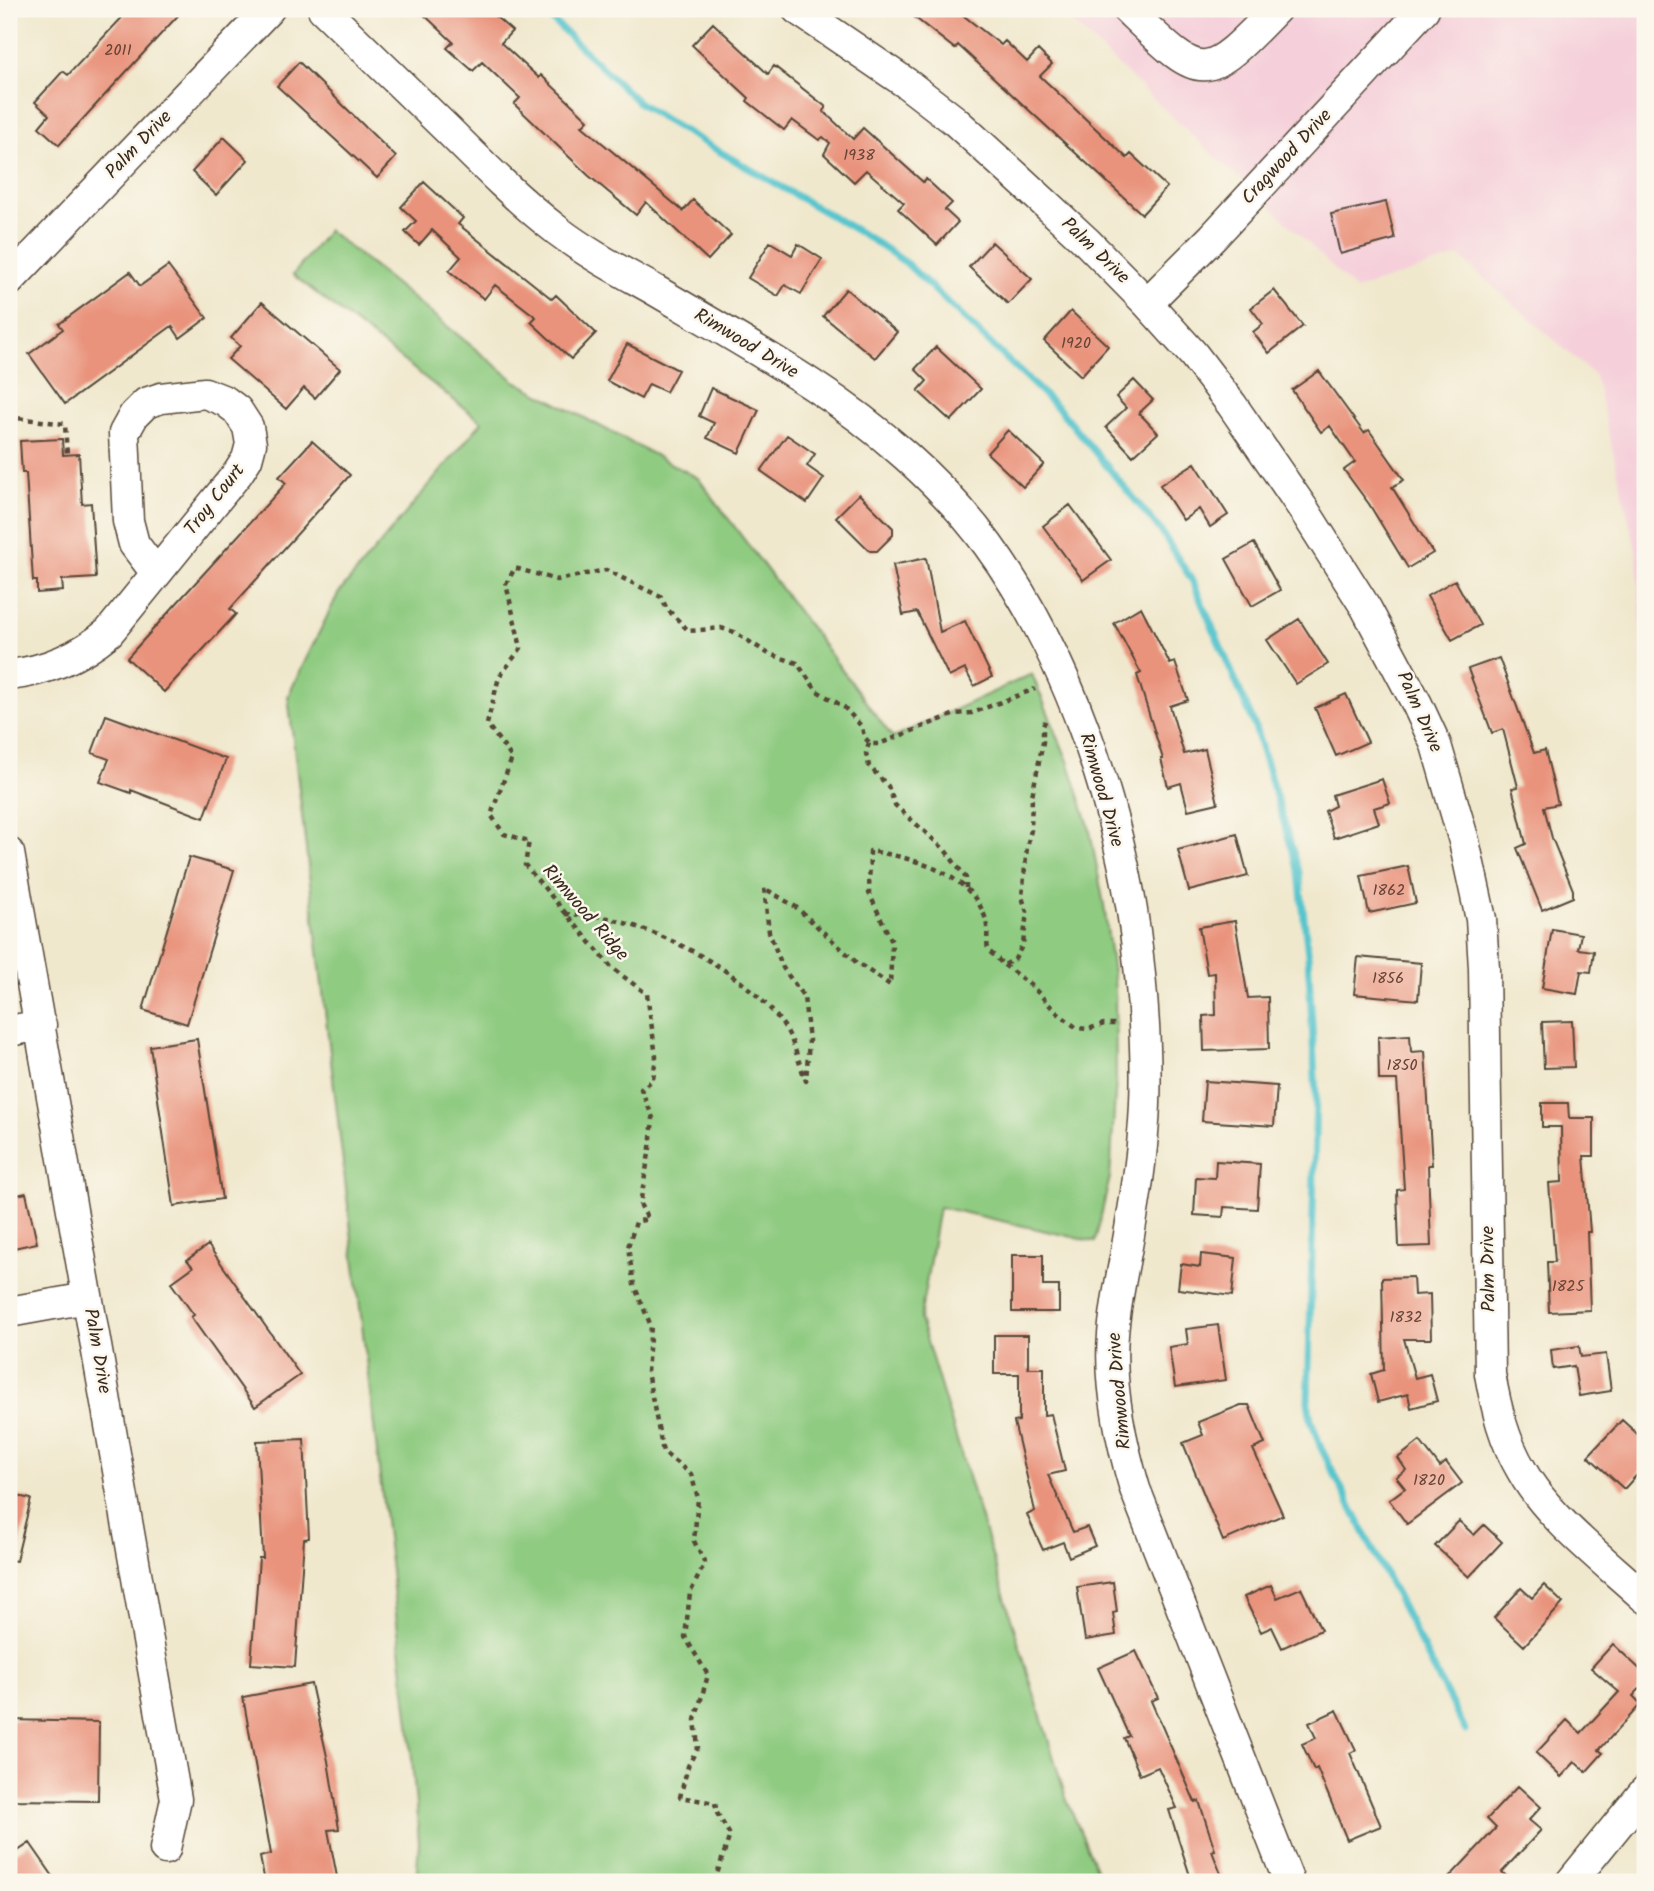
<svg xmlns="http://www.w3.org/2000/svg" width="1654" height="1891" viewBox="0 0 1654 1891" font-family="Kalam,sans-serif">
	<rect width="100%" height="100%" fill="#fbf7ec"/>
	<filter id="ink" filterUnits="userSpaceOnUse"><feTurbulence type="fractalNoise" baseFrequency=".0143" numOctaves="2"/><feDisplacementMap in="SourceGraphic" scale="14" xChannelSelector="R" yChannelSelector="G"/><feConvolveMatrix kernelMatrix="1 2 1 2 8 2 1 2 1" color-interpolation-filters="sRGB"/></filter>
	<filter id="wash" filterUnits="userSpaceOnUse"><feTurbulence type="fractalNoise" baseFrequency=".00686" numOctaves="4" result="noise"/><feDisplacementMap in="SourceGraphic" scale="28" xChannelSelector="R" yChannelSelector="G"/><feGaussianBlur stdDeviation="1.57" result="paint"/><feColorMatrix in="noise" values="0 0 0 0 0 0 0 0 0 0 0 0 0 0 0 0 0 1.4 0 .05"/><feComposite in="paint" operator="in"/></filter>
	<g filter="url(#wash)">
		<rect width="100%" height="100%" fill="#f0e8cd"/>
		<path fill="#f5cfda" d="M1058,9h587v723l-8,-179 -42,-177 -136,-120 -104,34 -83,-83 -64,-57z"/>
		<path fill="#8fcb81" stroke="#657a50" stroke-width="2" d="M328,230l187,151 183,97 195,260 139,-64 36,87 21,65 15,79 11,84 1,90 -6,98 -15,65 -156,-35 -19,112 146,479 36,84h-686l3,-40 -10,-118 -121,-1028 50,-102 144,-172 -189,-147z"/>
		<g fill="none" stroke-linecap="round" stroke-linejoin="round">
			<path stroke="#58c5cd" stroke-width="7" d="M541,9l97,93 27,18 201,116 39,26 155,148 101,121 32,51 61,142 45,148 9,83 8,140 -8,307 3,18 10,28 144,282"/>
		</g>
		<g id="blocks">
			<path fill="#e9937c" d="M130,9h54l-125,136 -20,-18 10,-12 -14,-13 28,-31 5,4z
				M418,9h69l25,22 -11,12 38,35 2,-3 47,45 -6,6 101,85 10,-11 38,35 -23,25 -62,-58 -10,13 -48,-40 -74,-71 6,-6 -38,-36 -9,9 -26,-23 6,-6z
				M904,9h51l46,36 4,-4 22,21 11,-12 14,14 -12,12 87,82 4,-4 36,33 -25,27 -184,-169 -3,4z
				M713,23l55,51 6,-8 52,41 -3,4 30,28 10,-11 60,54 3,-3 26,24 -7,7 13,12 -21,23 -39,-36 6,-6 -38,-33 -12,12 -30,-28 6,-11 -7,-6 -4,3 -27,-20 -8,10 -37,-29 2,-3 -57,-53z
				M299,62l97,95 -19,21 -100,-92z
				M224,137l24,23 -32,35 -24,-23z
				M424,182l39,36 -5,6 94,75 4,-4 40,38 -25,26 -40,-37 5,-5 -41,-32 -11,14 -35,-28 12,-14 -29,-27 -13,15 -14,-13 11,-11 -15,-14z
				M1386,202l9,37 -55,15 -9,-40z
				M770,242l22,13 6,-11 24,15 -21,35 -16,-9 -7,11 -30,-18z
				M992,242l40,37 -24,25 -39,-37z
				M168,266l39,52 -27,20 -8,-12 -107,78 -36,-50 34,-25 -4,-5 71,-52 10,14z
				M846,289l51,43 -22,26 -52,-42z
				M1274,290l29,36 -34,27 -16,-21 10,-8 -12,-16z
				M262,302l78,67 -25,29 -11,-10 -18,21 -58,-50 12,-13 -9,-8z
				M1071,311l37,35 -27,30 -37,-35z
				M627,344l51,26 -12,22 -17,-8 -8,15 -34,-18z
				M936,347l45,42 -30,32 -33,-30 9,-10 -12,-12z
				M1319,371l45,62 5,-3 35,50 -12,7 41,66 -25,15 -39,-64 -25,-34 11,-8 -25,-36 -9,6 -29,-42z
				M1134,380l19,20 -14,13 19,20 -25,23 -27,-29 20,-19 -10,-11z
				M711,388l48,22 -20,43 -32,-15 7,-15 -15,-7z
				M1008,430l36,34 -21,23 -36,-34z
				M787,435l28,19 -8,12 17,12 -17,25 -46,-32z
				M62,439l1,16 16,-1 3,50 9,-1 5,75 -34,2 1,11 -26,2v-12h-4l-7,-108h-4l-2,-32z
				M312,441l38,34 -120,134 6,5 -72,78 -37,-34 159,-175 -7,-6z
				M1195,463l33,52 -18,12 -11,-18 -16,11 -23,-35z
				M859,494l34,34v7l-16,16h-7l-34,-34z
				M1070,505l41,55 -28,20 -40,-54z
				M1254,543l26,47 -28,16 -26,-47z
				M926,558l14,74 25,-11 27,56 -18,9 -9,-17 -16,8 -32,-65 -14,3 -10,-50z
				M1455,580l25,45 -28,15 -25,-44z
				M1141,607l29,57 5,-2 13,38 -18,6 14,48 21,-5 13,54 -30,7 -7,-27 -13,4 -7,-28h2l-26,-84 4,-2 -27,-50z
				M1299,619l29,45 -32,20 -29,-44z
				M1499,658l35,95 11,-3 13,54 -14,3 8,31 21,52v7l-31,13 -25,-62 9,-4 -14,-56 6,-1 -15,-58 -11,4 -24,-64z
				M1346,694l22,48 -32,14 -21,-48z
				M106,715l120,44 -22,59 -73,-28v3l-31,-11 9,-23 -17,-6z
				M1382,779l8,24 -16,5 5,15 -45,15 -9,-27 10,-5 -3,-11z
				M1237,834l11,42 -59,15 -11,-41z
				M189,857l45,13 -47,154 -44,-14z
				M1408,866l8,37 -47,10 -8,-37z
				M1235,921l13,77 20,-1 1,52 -65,2 -1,-35 13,-1 -1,-42 -8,1 -8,-47z
				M1552,929l29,5 -3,15 16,2 -3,21 -10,-1 -4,23 -35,-6z
				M1358,957l63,6 -3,37 -64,-6z
				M1572,1021l2,46 -30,1 -2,-46z
				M1410,1035l1,17 14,-1 7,114h-4l3,81 -32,1 -2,-57 7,-1 -7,-109h-18l-1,-43z
				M197,1039l25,160 -48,7 -24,-160z
				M1205,1081l72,5 -3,40 -72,-5z
				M1542,1103h26l1,15h25v38h-10l6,76h-3l3,78 -41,2 -2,-50h8l-6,-79 13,-1 -1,-55h-19z
				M1216,1161l44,3 -3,45 -33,-2 -1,10 -29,-2 2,-38 19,1z
				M26,1193l11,50 -28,6v-52z
				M208,1245l92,130 -45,32 -64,-90 3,-2 -23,-32 22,-16 -6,-7z
				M1201,1254l35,4 -4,38 -54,-7 3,-25 19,3z
				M1012,1255h31v31h16v26h-47z
				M1413,1277l1,18 16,-1 1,45h-27l11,39 15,-4 7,27 -26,7 -3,-14 -30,8 -7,-28 13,-4 -2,-92z
				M1218,1325l8,55 -51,7 -6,-40 19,-3 -2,-15z
				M994,1335h34v33h16v47l7,-1 14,57 -17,4 25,57 14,-5 8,19 -26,11 -6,-15 -20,8 -16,-35 8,-4 -21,-89 5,-1v-47h-25z
				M1579,1346l2,11 25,-3 5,37 -32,5 -5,-30 -21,3 -2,-19z
				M1241,1405h8l16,39 -12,5 30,66 -60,26 -40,-98 20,-8 -5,-13z
				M1622,1420l23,21v25l-21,23 -36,-33z
				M304,1439l5,99 -5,1 -9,128 -44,-3 8,-106h4l-6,-117z
				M1420,1441l20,26 6,-5 16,21 -55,41 -18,-24 16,-12 -9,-11 10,-7 -8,-12z
				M9,1494l22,5 -15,62 -7,-1z
				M1459,1521l15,14 10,-10 18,17 -33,35 -34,-31z
				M1113,1582l4,30 -4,1 3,22 -31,5 -8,-53z
				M1271,1585l6,13 24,-10 20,42 -39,18 -10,-21 -11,5 -17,-35z
				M1544,1585l19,18 -39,43 -30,-28 27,-30 11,10z
				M1613,1644l32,30v9l-12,13 8,8 -42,46 4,3 -17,19 -11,-10 -14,15 -25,-24 31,-33 14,13 38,-41 -28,-24z
				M1136,1651l22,47 -7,3 44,101 4,-1 16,49 -3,1 12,31h-32l-23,-72 8,-2 -19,-41 -18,8 -16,-37 5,-2 -31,-68z
				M311,1684l17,77 11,68 -11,1 10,52h-73l-5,-25 11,-3 -28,-157z
				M1337,1710l19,40 -6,3 31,73 -34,14 -30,-72 -3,2 -12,-26 14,-6 -7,-15z
				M9,1720l90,2 -1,79 -89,-1z
				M1518,1786l23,21 -12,13 12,10 -39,42 10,10h-67l51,-54 -9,-9z
				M30,1843l27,39h-48v-25z"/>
		</g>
	</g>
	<g filter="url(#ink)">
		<use href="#blocks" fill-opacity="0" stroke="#564638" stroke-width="2"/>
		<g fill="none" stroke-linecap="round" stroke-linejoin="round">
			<g stroke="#564638" stroke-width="33">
				<path id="minor" d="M323,9c42,41 84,81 126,122 35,35 70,70 109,100 30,23 63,40 95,58 53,31 106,61 158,95 65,42 131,98 177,161 78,107 129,255 147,386 8,62 14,140 8,203 -3,40 -10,79 -17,118 -5,27 -11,55 -13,83 -4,49 8,107 22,154l154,393
					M797,9l109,74 48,37 66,60 67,62 60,61 46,51 39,51 72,105 62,98 51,96 19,41 28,96 17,78 3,49 6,406c6,34 14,67 32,97 26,47 83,90 123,127
					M1127,9c76,73 75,77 149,0
					M9,281l260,-272
					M1147,303l66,-66 211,-228
					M9,675c37,-4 71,-19 100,-43l129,-159 9,-14 4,-15 -3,-17 -11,-17 -12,-9 -20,-8 -44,5 -15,5 -12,12 -10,18 4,88 6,23 22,29
					M9,853l167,946 -11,50
					M9,1031l32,-6
					M9,1312l78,-14
					M1571,1882l74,-91"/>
			</g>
			<path stroke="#564638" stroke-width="4.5" stroke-dasharray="5 5" stroke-linecap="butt" d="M9,417l56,7 2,31
				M869,743l-3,10 3,13 19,20 7,19 50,45 21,28v10
				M565,914c14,1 30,1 43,4 61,16 139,55 176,108 10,15 15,38 22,55l3,-41 -5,-43 -21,-29 -14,-36 -5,-44 32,19 60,55 34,23 2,-43 -23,-49 1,-42c41,6 100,22 115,66 4,11 1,22 3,33l16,15 11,-6 8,-15 4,-32 -5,-15 5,-50 4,-17 1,-34 11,-54v-16l4,-9
				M1004,965l28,21 23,25 22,17 11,1 16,-5h13
				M717,1882l-1,-5 14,-42 -13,-22 -2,-10 -35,-6 8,-31 10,-19 -3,-27 13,-45 -23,-38 5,-44 15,-30 -11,-22 4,-43 -7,-24 -28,-22 -16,-80 4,-46 -17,-41 -6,-38 8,-25 12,-3 -8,-15 10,-56 3,-30 -12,-29 12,-9 3,-24 -9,-62 -35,-26 -87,-103 4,-24 -25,-7 -13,-19 21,-57 -25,-34 12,-47 22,-29 -15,-64 9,-16 42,12 49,-10 55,27 6,12 22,22 32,-3 13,4 35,22 28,9 20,28 27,16 18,20 2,10 7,7h8l76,-30 17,-1 63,-24"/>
			<use href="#minor" stroke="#fff" stroke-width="30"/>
		</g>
	</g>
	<g text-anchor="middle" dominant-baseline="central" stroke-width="5" stroke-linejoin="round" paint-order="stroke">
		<g font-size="16" fill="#664436">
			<text x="118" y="50">2011</text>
			<text x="859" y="155">1938</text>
			<text x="1076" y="343">1920</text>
			<text x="1389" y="890">1862</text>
			<text x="1388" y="978">1856</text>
			<text x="1402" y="1065">1850</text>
			<text x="1568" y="1286">1825</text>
			<text x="1406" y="1317">1832</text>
			<text x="1429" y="1480">1820</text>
		</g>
		<g font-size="19" fill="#3b2a1e" stroke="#fbf7ec">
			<text transform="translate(139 145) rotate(-46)">Palm Drive</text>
			<text transform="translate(1287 157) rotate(-47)">Cragwood Drive</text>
			<text transform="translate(1095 251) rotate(44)">Palm Drive</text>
			<text transform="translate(746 344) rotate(31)">Rimwood Drive</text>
			<text transform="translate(215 500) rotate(-52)">Troy Court</text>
			<text transform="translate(1419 712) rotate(66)">Palm Drive</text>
			<text transform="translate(1101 790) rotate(74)">Rimwood Drive</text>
			<text transform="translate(585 913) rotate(49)">Rimwood Ridge</text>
			<text transform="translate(1489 1269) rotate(-91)">Palm Drive</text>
			<text transform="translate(97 1351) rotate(80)">Palm Drive</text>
			<text transform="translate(1120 1391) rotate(-95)">Rimwood Drive</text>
		</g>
	</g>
	<rect width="1654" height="1891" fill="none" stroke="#fbf7ec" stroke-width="35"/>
</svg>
